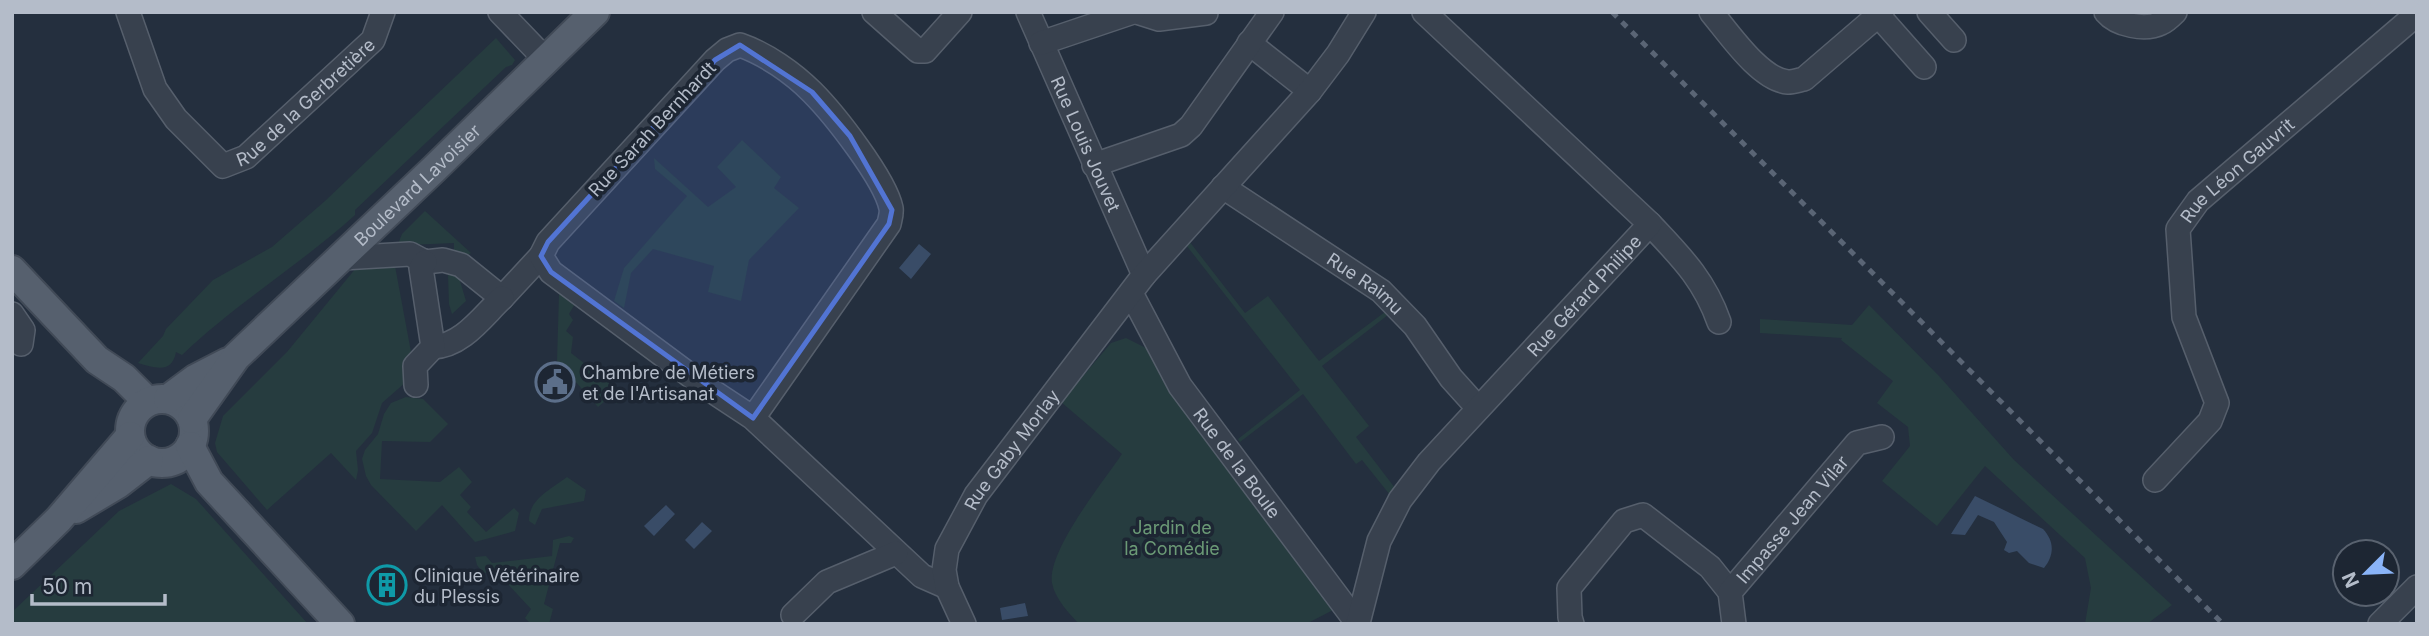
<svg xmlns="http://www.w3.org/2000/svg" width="2429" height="636" viewBox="0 0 2429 636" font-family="Inter,sans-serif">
	<rect width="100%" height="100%" fill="#242f3e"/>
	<path fill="#263c3f" d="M496,38l19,22 -3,5 -6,2 -151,143v5c-55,50 -119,88 -173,140l-6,-3c-4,22 -21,16 -38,11l25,-27 3,-7 47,-49 59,-33 53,-46z
		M742,140l39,37 -7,11 25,20 -50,52 -8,41 -33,-9 6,-26 -61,-17 -22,24 -7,35 -10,-7 10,-33 63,-72 -32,-27 -1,-11 54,49 28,-20 -19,-20z
		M425,211l46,42 -6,4 -11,-2v-12l-46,2 -12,4 6,-15z
		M1189,241l56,72 23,-17 51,65 66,-49 3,3 -66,51 47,60 -13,11 39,51 -5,7 -28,-35 -6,4 -53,-70 -63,48 -2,-3 62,-49 -114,-145z
		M395,266l16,86 -5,30 -24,21 -10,30 -16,18 2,19 -2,10 -25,-27 -64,57 -50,-58 -2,-9 8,-27 64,-64 69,-84z
		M457,271l9,30 -14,13 -3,-10 -1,-30z
		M559,293h5l12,9 -7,12 4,6 -7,11 7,6 -2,16 45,35 4,6 -3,10 -6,-8 -13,11 -41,-46z
		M1869,305l70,71 75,84 158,145 -25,19h-62l6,-36 -6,-30 -100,-92 -48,60 -55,-45 28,-35 -2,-19 -31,-24 16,-22 -52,-41 1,-2 -82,-5v-14l92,6z
		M1126,338l20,10 28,49 161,212 -29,15h-227c-10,-11 -24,-25 -27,-41 -5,-32 51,-101 70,-129l-61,-52 50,-59z
		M406,397l17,2 25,25 -18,18 -48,-1 -2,38 60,3 19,-15 13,15 -12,13 11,12 -4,5 19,20 28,-24 5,5 -4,18 -40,11 -33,-37 -26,26 -45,-46 -5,-9 -4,-17 3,-9 13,-16 6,-20 7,-11z
		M567,477l19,13 -2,11 -42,8 -7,16 -6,-4c0,-22 21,-31 38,-44z
		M171,484l25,15 112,125h-296v-12l107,-101z
		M569,536l5,2 -3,5h-11l-16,61 9,5 -4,15h-18l-6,-6 6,-9 -38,-41 -9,6 -7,-9 -2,-8 11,-1 6,7 60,-7 1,-16z"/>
	<path fill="#394c67" d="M919,244l12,10 -20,25 -12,-11z
		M1975,496l68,33c11,12 12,25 1,39l-15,-5 -12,-12 -8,2 -5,-3 3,-8 -13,-20 -16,-7 -13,20 -14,-1z
		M666,505l9,9 -21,22 -10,-10z
		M702,522l10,9 -18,18 -9,-9z
		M1025,603l3,13 -26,4 -2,-12z"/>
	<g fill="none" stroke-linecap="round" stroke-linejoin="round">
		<g stroke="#565f6c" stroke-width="26">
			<g id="minor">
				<path id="s1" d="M128,12l27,77 21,30 47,47 23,-9 127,-117 10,-28"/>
				<path d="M500,12l47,49"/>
				<path d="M874,12l44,39h7l35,-39"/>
				<path id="s2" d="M1028,12l116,263"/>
				<path d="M1137,12l22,7 47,-6"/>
				<path d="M1711,12c17,20 49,68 77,70 5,0 11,-2 16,-3l78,-67"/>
				<path d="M1929,12l25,28"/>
				<path d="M2106,12c11,13 39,19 55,11 5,-2 10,-7 14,-11"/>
				<path d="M1878,15l46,52"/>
				<path d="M1041,43l92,-31"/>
				<path d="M1249,43l61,48"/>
				<path d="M1094,165l87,-30 10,-9 81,-114"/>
				<path id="s3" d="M1223,187l158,104 34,35 36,52 27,30"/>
				<path d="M1650,224c30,32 54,55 69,98"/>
				<path d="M342,258l68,-4 15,8 18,-2 18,5 41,33 39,-42"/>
				<path id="s4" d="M1131,293l49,93 178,238"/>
				<path d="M12,314l11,16 -2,14"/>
				<path d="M433,347c29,-1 49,-30 69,-49"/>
				<path d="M416,385l-1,-19 18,-19 -12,-79 4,-6"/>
				<path d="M753,418l136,-194c1,-5 3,-11 2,-16 -6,-29 -57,-94 -79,-116 -19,-19 -46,-38 -72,-47l-13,5 -12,10 -167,182 -7,14 10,16 152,113 50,33 169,158 25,11"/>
				<path id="s5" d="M2155,480l55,-59 7,-18 -33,-86 -6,-88 20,-28 219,-187"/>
				<path d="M793,615l34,-33 69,-29"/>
				<path id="s6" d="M1358,623l21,-82 21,-41 29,-38 221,-238 -226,-212"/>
				<path id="s7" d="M964,624l-17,-37 -3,-17 3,-21 29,-54 168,-220 166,-184 28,-37 26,-42"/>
				<path d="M1572,624l-2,-7 -1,-29 55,-67 19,-6 67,52 20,25"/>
				<path id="s8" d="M1734,624l-4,-32 127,-149 25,-6"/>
				<path d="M2380,624l37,-37"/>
			</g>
		</g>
		<g stroke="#414a57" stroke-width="32">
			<g id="major">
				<path d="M12,270l85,90 27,18 23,23"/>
				<circle cx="162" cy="431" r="32"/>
				<path d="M168,399l27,-20 33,-17"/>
				<path id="s9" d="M192,419l44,-62 198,-188 161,-157"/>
				<path d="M190,446l19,36 131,142"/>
				<path d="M76,509l42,-25 31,-24"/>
				<path d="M12,565l47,-46 71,-83"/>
			</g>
		</g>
		<use href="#minor" stroke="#38414e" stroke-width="23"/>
		<use href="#major" stroke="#56606e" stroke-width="28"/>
		<path stroke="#5a6575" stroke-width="5" stroke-dasharray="7 7" stroke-linecap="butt" d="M1612,12l611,612"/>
	</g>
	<path fill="#5274d3" fill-opacity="0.2" stroke="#5274d3" stroke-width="5" stroke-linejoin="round" d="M740,45l72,47 38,44 42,74 -3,14 -136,194 -202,-146 -10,-16 7,-14 167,-182z"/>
	<defs>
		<g id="civic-ring" transform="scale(2.0125)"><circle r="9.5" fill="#1d2633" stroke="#5c6f8a" stroke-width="1.5"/><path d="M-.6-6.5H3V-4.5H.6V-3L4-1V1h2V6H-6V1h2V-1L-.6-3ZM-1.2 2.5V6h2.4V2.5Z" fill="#5c6f8a"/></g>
		<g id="building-ring" transform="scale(2.0125)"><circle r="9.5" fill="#1d2633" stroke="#0f9aa8" stroke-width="1.5"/><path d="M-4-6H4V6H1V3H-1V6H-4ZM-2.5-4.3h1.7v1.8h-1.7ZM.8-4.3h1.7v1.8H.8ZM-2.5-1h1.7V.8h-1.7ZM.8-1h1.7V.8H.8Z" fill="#0f9aa8"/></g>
	</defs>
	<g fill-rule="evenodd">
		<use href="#civic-ring" x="555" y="382"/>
		<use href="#building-ring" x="387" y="585"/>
	</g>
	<g text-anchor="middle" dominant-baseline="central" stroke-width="7" stroke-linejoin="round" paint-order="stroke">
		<g font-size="18" fill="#b4bcc9" stroke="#1d2633">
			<text stroke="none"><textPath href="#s1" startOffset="290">Rue de la Gerbretière</textPath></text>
			<text transform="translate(652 129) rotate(-47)">Rue Sarah Bernhardt</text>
			<text stroke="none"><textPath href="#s2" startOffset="144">Rue Louis Jouvet</textPath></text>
			<text stroke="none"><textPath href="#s5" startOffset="364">Rue Léon Gauvrit</textPath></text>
			<text stroke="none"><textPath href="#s9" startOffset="326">Boulevard Lavoisier</textPath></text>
			<text stroke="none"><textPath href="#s3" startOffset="172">Rue Raimu</textPath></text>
			<text stroke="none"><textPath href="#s6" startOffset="406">Rue Gérard Philipe</textPath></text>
			<text stroke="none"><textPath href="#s7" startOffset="198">Rue Gaby Morlay</textPath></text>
			<text stroke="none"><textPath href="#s4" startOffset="201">Rue de la Boule</textPath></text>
			<text stroke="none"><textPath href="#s8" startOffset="128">Impasse Jean Vilar</textPath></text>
		</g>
		<g font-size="18" fill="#b4bcc9" stroke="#1d2633" text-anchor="start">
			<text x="582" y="372">Chambre de Métiers<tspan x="582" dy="21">et de l'Artisanat</tspan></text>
			<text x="414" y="575">Clinique Vétérinaire<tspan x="414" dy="21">du Plessis</tspan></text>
		</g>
		<g font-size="18" fill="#6b9a76" stroke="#1d2633">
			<text x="1172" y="527">Jardin de<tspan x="1172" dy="21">la Comédie</tspan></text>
		</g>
	</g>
	<rect width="2429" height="636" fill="none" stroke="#b4bcc9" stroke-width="28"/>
	<g transform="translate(2366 573) rotate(246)"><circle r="33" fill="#1d2633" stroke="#59626f" stroke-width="2"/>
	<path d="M0-5L12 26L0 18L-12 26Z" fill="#8ab4f8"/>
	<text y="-10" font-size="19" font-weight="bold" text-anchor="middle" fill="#b4bcc9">N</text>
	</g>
	<path d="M32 594v10h133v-10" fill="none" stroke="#b4bcc9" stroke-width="3.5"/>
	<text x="42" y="594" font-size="21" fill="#b4bcc9" stroke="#1d2633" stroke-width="5" paint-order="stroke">50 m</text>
</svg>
